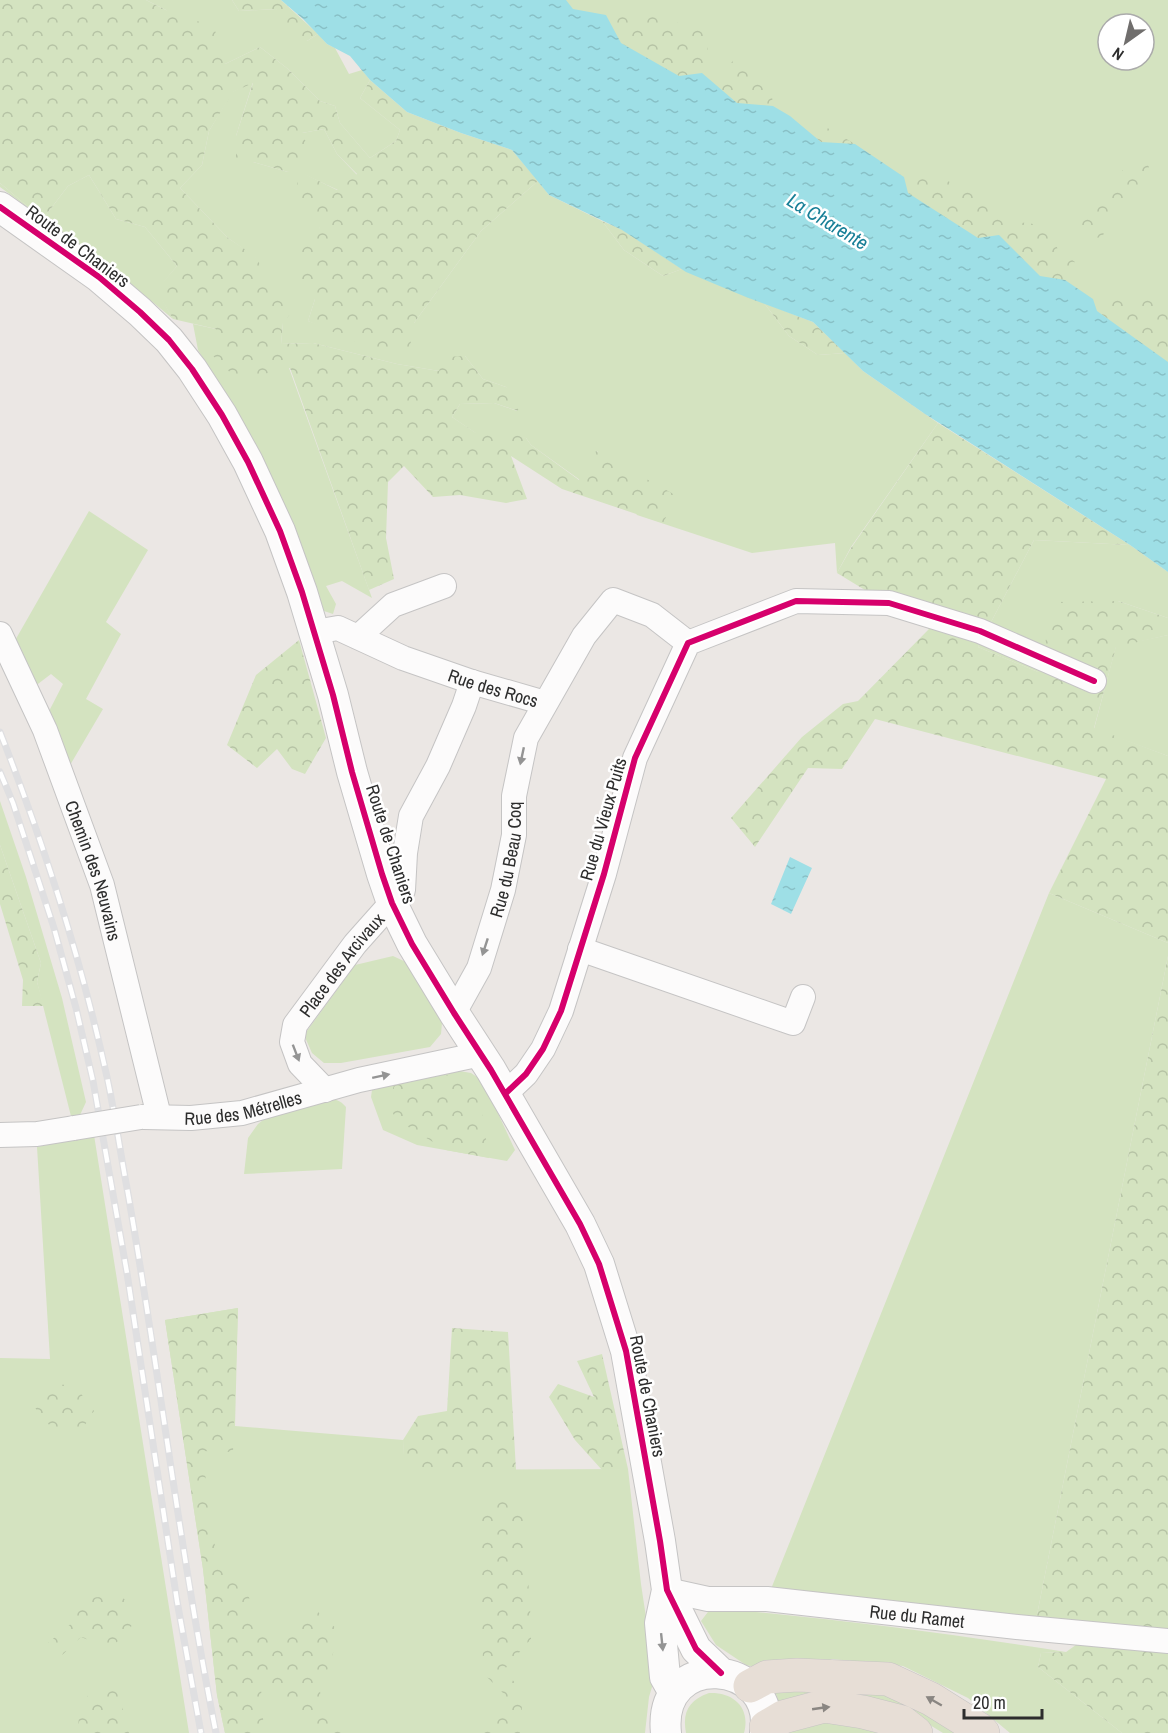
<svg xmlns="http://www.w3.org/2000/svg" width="1168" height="1733" viewBox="0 0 1168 1733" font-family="'Archivo Narrow',sans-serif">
	<defs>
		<pattern id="forest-crowns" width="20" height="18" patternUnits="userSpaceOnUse" patternTransform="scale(1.5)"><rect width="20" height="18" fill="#d4e3c0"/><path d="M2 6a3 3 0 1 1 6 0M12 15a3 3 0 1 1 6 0" fill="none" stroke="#b6c3a5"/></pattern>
		<pattern id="water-ripples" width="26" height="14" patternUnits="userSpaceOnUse" patternTransform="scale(1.5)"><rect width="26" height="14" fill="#9edfe6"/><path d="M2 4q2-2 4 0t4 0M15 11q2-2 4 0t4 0" fill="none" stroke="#88c0c6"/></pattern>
	</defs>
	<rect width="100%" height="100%" fill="#ebe7e4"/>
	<path fill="#d4e3c0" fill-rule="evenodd" d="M146,0h86l7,11 37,-2 31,32 11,-7 9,10 8,4 14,26 13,-4 8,10 -10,18 40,32 -4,11 -26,17 -30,-35 -5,-17 -15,-5 -32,-32 -28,-22 -35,17 -59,-54z
		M538,0h630v396zM1108,24h36v36h-36z
		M253,82l-17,54 17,26 35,10 14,-39 22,-4 13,25 20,21 -19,15 -39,-18 21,56 -5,71 -7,22 12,4 94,-2 67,-92 57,-50 11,14 53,26 22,29 39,26 19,-7 82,34 25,33 29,19 27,-2 18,18 75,52 -87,124 -14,26 -2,-30 -83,10 -115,-38 -40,-64 -17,29 -49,-35 -5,-7 -49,-4 -25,-17 8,-13 34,-1 23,8 -11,-24 -23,-8 -18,-23 -26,15 -42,-7 -84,-21 -32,1 2,-21 -28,-66 -27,-19 -48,-50 22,-23 7,-34 23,-39z
		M89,175l27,44 29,8 32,39 -20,24 16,29 -48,-40 -125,-92v-4l32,27 14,5 22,-29z
		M193,324l23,5 73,39 83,230 -30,-17 -16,5 10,18 -3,10 -9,-3 -9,-21 -21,-62 -33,-74 -63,-104z
		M89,511l59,39 -42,72 15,12 -35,65 17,10 -37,63 -20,-55 17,-33 -12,-10 -17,13 -21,-43z
		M1034,540l96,5 38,27v46l-50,-17 -80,71 -60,-25z
		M1168,635v121l-74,-27 22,-83z
		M0,801l26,76 36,121 24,104 -12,26 -37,-146 4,-19 -41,-118z
		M1049,893l119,50v13l-134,674 -267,-31z
		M393,956l15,7 34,60 -1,11 -11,13 -89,16h-17l-12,-10 -8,-18 51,-70z
		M454,1070l17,3 12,8 32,69 -8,11 -90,-16 -34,-15 -12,-33 1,-7z
		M327,1099c9,0 13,1 19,8l-4,62 -98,5 4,-36 10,-14 10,-8z
		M94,1135l95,598h-189v-375l50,1 -13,-212z
		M238,1308l-3,118 168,14 2,30 223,-1 13,115 14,93 -6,20 -4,36h-420l-8,-38 -14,-126 -38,-249z
		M711,1608c119,10 237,25 355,44l-25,1 -3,14 84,66h-112l-42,-35 -65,-32 -71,-7 -12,5 -52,6 -22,-5 -30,-20 -15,-24z
		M774,1688l119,3 71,42h-21l-49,-30 -39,-8 -46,-3 -29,14z
		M709,1693c24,-1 42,14 35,40h-58c-4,-21 3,-33 23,-40z
		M840,1719l50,14h-106z"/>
	<path fill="url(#forest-crowns)" d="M0,0h146l20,10 48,17 11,37 35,-17 28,22 32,32 15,5 5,17 30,35 26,-17 4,-11 -40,-32 10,-18 37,32 54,21 51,17 26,31 -57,50 -67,92 -4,24 -35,3 -67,-29 7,-22 -16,-11 -1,-33 22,-27 -26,-24 5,-33 38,19 20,-16 -20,-20 -13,-25 -22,4 10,23 -24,16 -35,-10 -17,3v-29l17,-53 -20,9 -24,39 -7,34 -22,23 48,50 27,18 35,58 -7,9 -2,21 32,-1 84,21 42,7 5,-14 21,-1 18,23 23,8 13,12 -1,12 -24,-8 -34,1 -8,13 24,16 8,-8 42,13 5,7 48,35 17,-29 81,45 -14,27 -101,-34 -51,-33 16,43 -21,4 -46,-8 -27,2 -29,-31 -16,16 -2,56 8,41 -25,11 -79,-222 -52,12 -27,-26 5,-25 -43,-10 -17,-29 21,-24 -32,-39 -29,-8 -27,-44 -21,11 -22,29 -14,-5 -32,-27z
		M232,0h49l37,34 -11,7 -19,-2 -12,-30 -37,2z
		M638,10l65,21 6,23 -7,19 -23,3 -58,-33 -15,-28z
		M733,60l30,6 8,21 2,19 -36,-3 -19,-17z
		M824,126l31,18 -34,-2 -14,-11z
		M1147,161l3,10 -16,33 -20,11 -12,22 -20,3v-22l41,-48z
		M904,177l38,1 41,21 35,23 31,4 9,24 17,12 -10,18 -25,-4 -41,-41 -21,3 -70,-45z
		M602,221l21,9 59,39 -19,7 -39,-26z
		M1120,292l25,4 23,19v47l-71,-51 -4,-12z
		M764,303l49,19 32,31 -27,2 -29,-19z
		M938,423l192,122 -96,-5 -56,107 60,25 17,-70 63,-1 50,17v17l-52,12 -22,81 74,28v187l-119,-50 57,-114 -231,-60 -33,50 -34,-1 -53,79 -24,-29 71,-81 41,-33 15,-3 71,-72 -92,-56 14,-25z
		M299,640l27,98 -21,36 -13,-5 -15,-20 -20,19 -30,-23 29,-70z
		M0,845l41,118 -4,19 7,24h-22l1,-26 -23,-76z
		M1168,956v777h-46l-84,-66 3,-14 25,-1 24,-17 -56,-5z
		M453,1074l27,27 9,57 -43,-8 -49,-30 -9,-15 6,-20z
		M238,1308l-5,144 -31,-1 15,110 30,26 10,50 24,-3 36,-23 23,21 -20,60 11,29 14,12h-24l-21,-15 -40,-45 4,60h-39l-8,-38 -14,-126 -38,-249z
		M452,1328l56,4 8,138h-112l-1,-30 15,-24 29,-5z
		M602,1354l26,115 -26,1 -27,-30 -26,-43 9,-13 36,13 -17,-36z
		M54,1383l22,4 18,24 -11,17 -19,5 -23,-13 -6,-13z
		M480,1500l42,1 8,103 1,35 -27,31 19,22 -3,41h-39l25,-37 -23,-23z
		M121,1596l14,13 -5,23 -21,16 -28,-11 -22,21 -11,-15 25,-21 9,-24z
		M94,1685l24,6 11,42h-51l1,-22z"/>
	<path fill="url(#water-ripples)" d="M281,0h285l7,9 33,6 15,28 58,33 23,-3 35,30 36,3 17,10 31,26 34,2 49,33 4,16 70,45 21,-3 41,41 25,4 28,19 4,12 71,51v210l-38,-27 -205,-131 -62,-43 -50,-49 -67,-25 -60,-25 -64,-42 -73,-35 -37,-45 -51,-17 -54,-21 -37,-32 -20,-24 -23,-12 -24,-25z
		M790,857l22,11 -21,46 -20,-10z"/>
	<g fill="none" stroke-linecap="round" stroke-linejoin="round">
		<g stroke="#c5c4c4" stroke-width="26">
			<g id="minor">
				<path id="s1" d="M315,632l23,-4 65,30 69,24 73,21"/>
				<path id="s2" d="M0,634l45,96 57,155 57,231"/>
				<path d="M358,637l35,-32 51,-19"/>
				<path d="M580,949l213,74 10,-26"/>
				<path id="s3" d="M454,1013l25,-45 24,-78 11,-55v-39l12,-58 58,-102 29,-36 39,15 36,28"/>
				<path id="s4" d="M325,1090l-25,-26 -8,-22 3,-17 60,-81 48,-54 2,-37 6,-37 27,-50 26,-60 8,-24"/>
				<path d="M505,1094l21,-20 17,-25 18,-38 43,-137 31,-116 53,-115 108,-42 93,2 91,28 114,50"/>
				<path id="s5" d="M144,1117l47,1 51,-5 117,-33 122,-26"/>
				<path d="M0,1135l37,-1 37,-6"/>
				<path id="s6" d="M667,1590l41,9h59l250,28 151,14"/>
			</g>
		</g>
		<g stroke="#c5c4c4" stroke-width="32">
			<path id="tertiary" d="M0,207l99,70 41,35 29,28 23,29 30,46 26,47 32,69 22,61 31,103 19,77 30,102 10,29 20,41 42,69 37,57 89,154 19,40 27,87 34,190 7,49 29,59 25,24
				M667,1590l-7,33 5,54 9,16
				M666,1733c-9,-85 112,-74 99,0"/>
		</g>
		<g stroke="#c6c4c3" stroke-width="34">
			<path id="trunk" d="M750,1686l17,-9 30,-2 91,4 43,20 48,30 4,4
				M766,1727l17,-10 41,-11 39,6 39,10 14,11"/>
		</g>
		<use href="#minor" stroke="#fcfbfb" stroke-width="24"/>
		<use href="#tertiary" stroke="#fcfbfb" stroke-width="30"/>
		<use href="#trunk" stroke="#e7ded6" stroke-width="33"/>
		<g stroke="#dfdfe1" stroke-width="7">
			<path id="rail" d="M0,732c44,112 81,227 107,345 8,37 13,74 20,111 32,181 53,365 89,545
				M0,772l13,31 41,125 22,80 17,73 34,192 50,328 24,132"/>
		</g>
		<use href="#rail" stroke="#fff" stroke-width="4.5" stroke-dasharray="14" stroke-linecap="butt"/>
		<g stroke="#c5c4c4" stroke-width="26" stroke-linecap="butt">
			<path id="minor-bridge" d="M74,1128l67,-11"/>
		</g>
		<use href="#minor-bridge" stroke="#fcfbfb" stroke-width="24"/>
		<g stroke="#fff" stroke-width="10">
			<path id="cycleway" d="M0,207l99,70 41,35 29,28 23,29 30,46 26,47 32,69 22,61 31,103 19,77 30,102 10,29 20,41 42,69 37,57 89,154 19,40 27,87 34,190 7,49 29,59 25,24
				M505,1094l21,-20 17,-25 18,-38 43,-137 31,-116 53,-115 108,-42 93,2 91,28 114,50"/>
		</g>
		<use href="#cycleway" stroke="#d6006c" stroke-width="6"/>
	</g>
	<defs><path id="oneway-solid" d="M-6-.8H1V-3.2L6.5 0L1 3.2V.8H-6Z" transform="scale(1.5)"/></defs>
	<g fill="#949494">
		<use href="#oneway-solid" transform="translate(522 756) rotate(102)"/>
		<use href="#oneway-solid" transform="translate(485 947) rotate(108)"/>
		<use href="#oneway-solid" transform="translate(296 1053) rotate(69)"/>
		<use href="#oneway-solid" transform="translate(381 1076) rotate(-12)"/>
		<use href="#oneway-solid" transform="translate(662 1642) rotate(84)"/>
	</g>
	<g fill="#8a8682">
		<use href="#oneway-solid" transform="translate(934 1701) rotate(-150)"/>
		<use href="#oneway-solid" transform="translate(821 1708) rotate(-8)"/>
	</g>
	<g text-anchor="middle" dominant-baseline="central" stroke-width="5" stroke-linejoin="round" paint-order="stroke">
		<g font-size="18" fill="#2d2d2d" stroke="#fff">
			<text transform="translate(78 246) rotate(37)">Route de Chaniers</text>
			<text stroke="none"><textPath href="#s1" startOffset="190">Rue des Rocs</textPath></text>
			<text transform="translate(603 819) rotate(-74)">Rue du Vieux Puits</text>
			<text transform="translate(391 844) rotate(72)">Route de Chaniers</text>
			<text stroke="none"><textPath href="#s3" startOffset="164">Rue du Beau Coq</textPath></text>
			<text stroke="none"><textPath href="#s2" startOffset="255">Chemin des Neuvains</textPath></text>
			<text stroke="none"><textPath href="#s4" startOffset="153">Place des Arcivaux</textPath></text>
			<text stroke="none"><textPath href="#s5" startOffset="100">Rue des Métrelles</textPath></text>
			<text transform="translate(648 1396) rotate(79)">Route de Chaniers</text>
			<text stroke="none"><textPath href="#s6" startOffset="252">Rue du Ramet</textPath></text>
		</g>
		<g font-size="20" font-style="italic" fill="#187f97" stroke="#fff">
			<text transform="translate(828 221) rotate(31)">La Charente</text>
		</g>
	</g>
	<g transform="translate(1126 42) rotate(214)"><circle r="28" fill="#ffffff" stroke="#ababab" stroke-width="1.5"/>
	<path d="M0-4.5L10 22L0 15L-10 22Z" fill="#706e6d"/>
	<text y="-9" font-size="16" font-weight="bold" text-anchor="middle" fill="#2d2d2d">N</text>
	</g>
	<path d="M964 1709v9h78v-9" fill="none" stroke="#2d2d2d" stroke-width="3"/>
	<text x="973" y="1709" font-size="18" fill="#2d2d2d" stroke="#ffffff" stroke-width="4.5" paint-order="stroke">20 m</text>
</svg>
